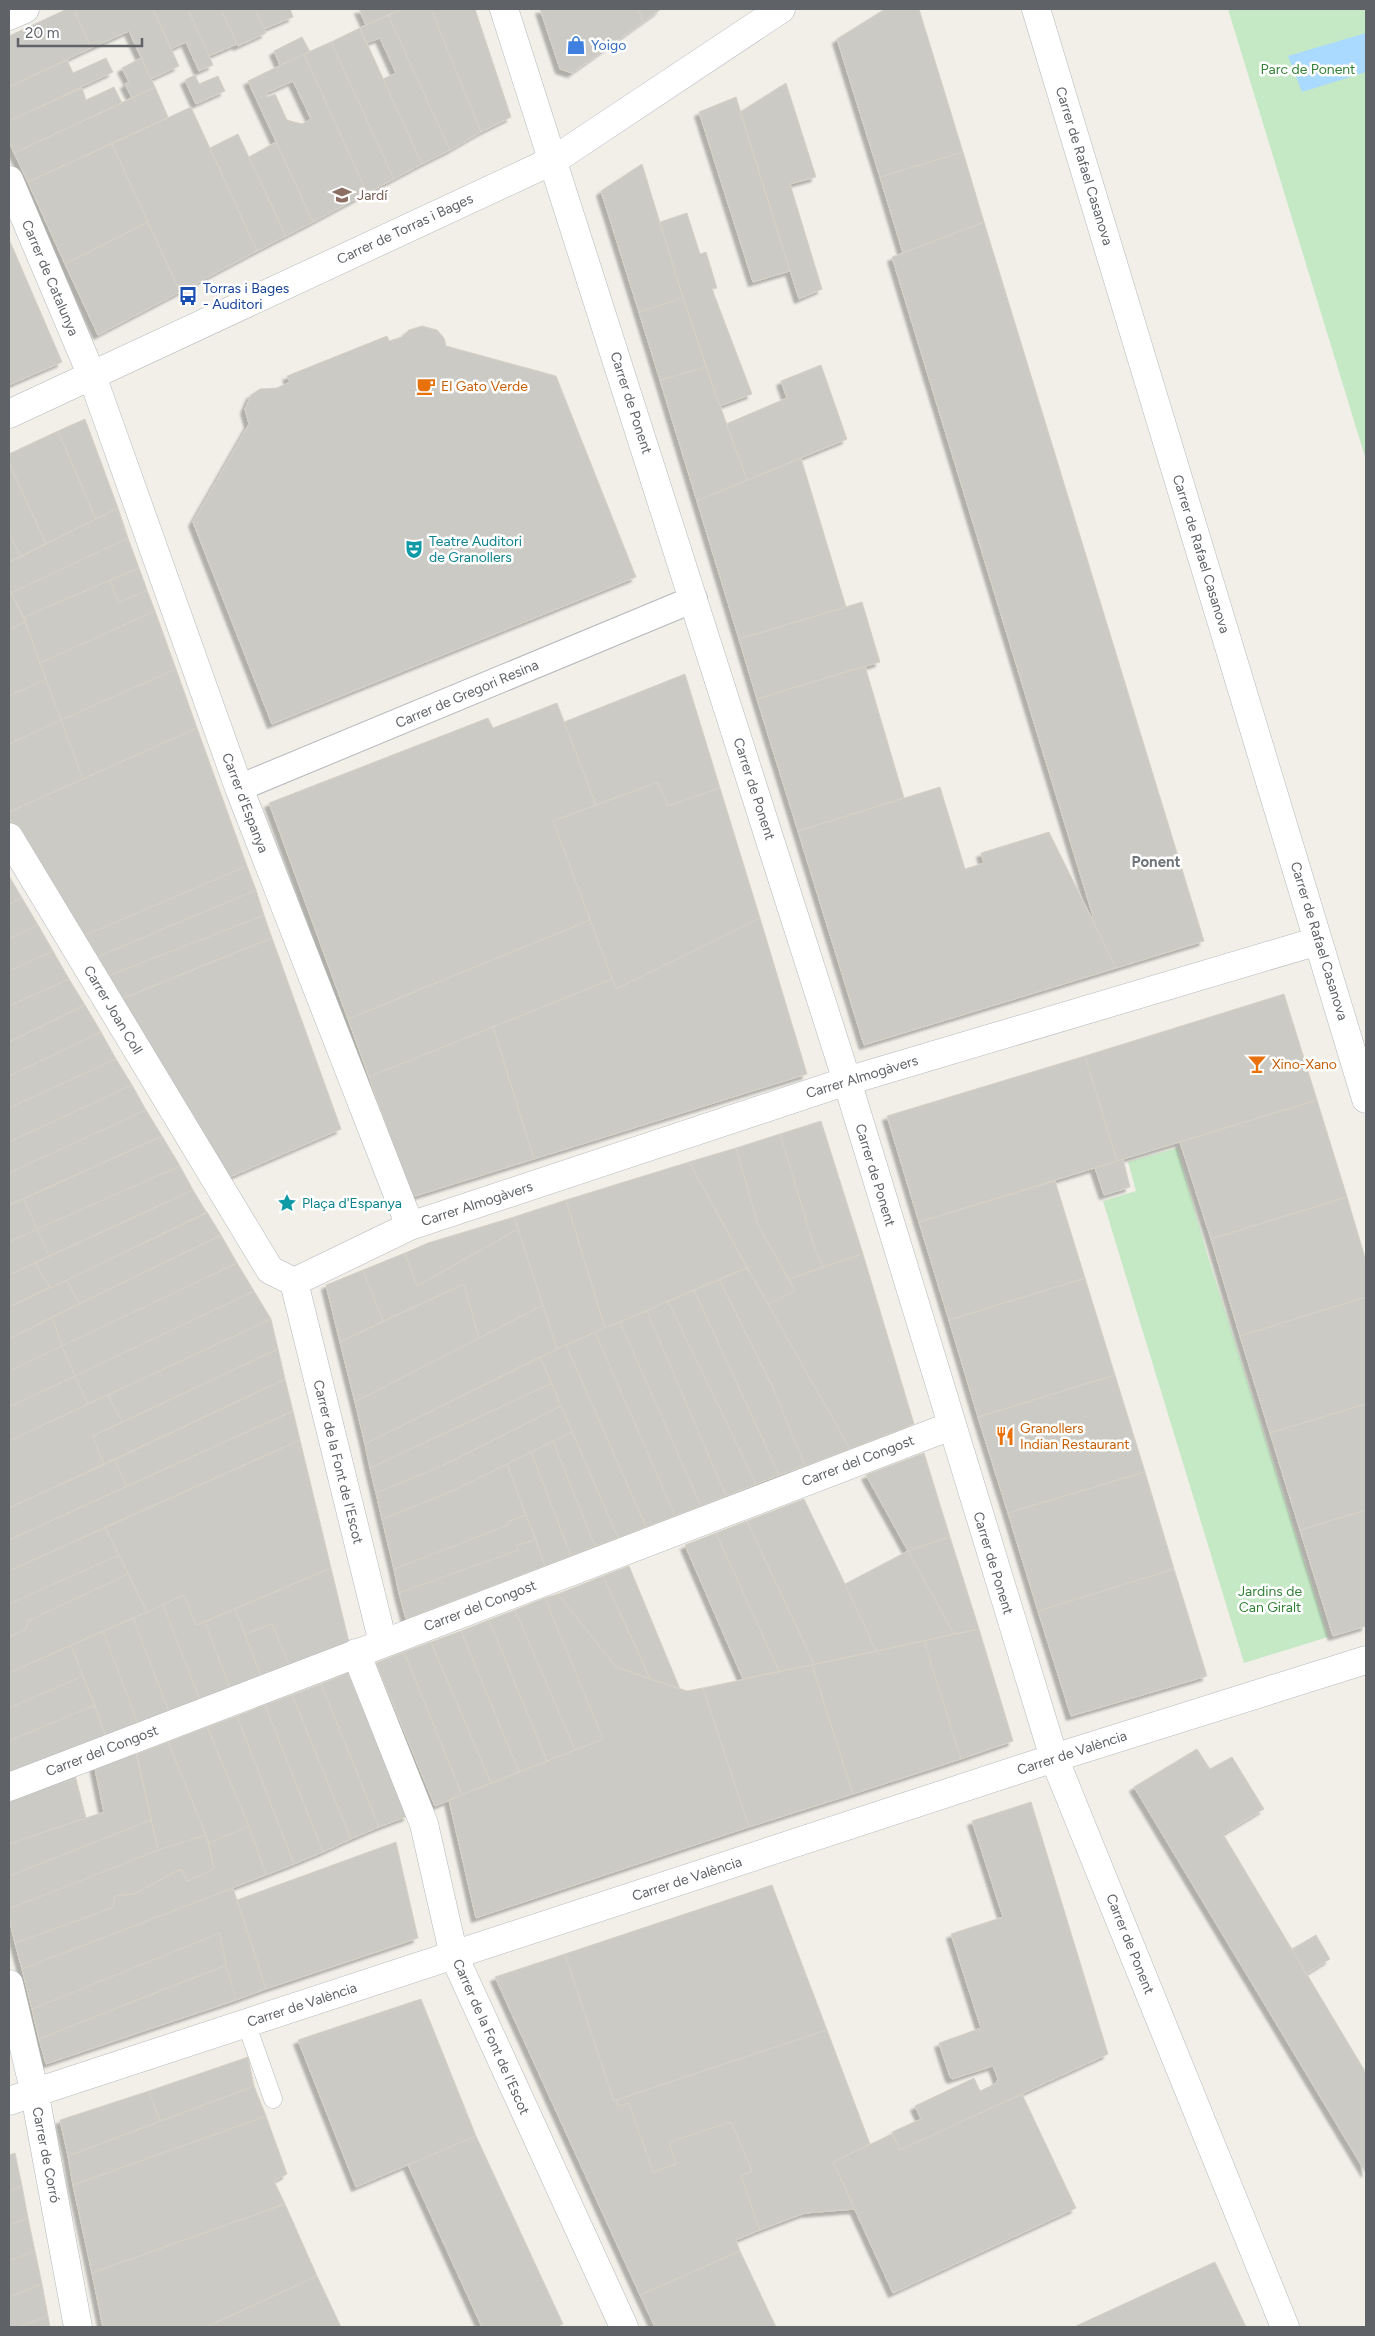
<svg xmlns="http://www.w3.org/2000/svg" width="1375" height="2336" viewBox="0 0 1375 2336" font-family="Figtree,sans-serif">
	<defs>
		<filter id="shadow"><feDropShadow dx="-4.5" dy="4.5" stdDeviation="1" flood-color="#0004"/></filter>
	</defs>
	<rect width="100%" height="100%" fill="#f1efe8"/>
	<path fill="#c5e8c5" d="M1228,9h138v451z
		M1177,1148l31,109 120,380 -84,26 -141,-462 33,-10 -8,-29z"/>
	<path fill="#aadaff" d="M1366,33v39l-64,20 -14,-36z"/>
	<path fill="#cccac5" stroke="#d6d1c6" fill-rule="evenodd" filter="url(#shadow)" d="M67,9h7l17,39 -82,39v-51z
		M74,9h79l26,57 -28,13 -22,-48 -38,17z
		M153,9h35l25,56 -14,6 -13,-29 -15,7z
		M188,9h33l16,35 -28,12z
		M221,9h34l11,24 -28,13z
		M255,9h35l3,8 -29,12z
		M359,9h44l-37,16z
		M403,9h28l50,123 -31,18 -62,-135z
		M431,9h44l36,108 -30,15z
		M540,9h98l5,13 -71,51 -12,-4z
		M638,9h23l-18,13z
		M885,9h34l44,143 -83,25 -43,-138z
		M388,15l62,135 -28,14 -39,-85 13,-6 -16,-35 -14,5 -6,-15z
		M360,28l62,136 -28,15 -63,-137z
		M302,37l8,15 -30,13 -6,-14z
		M331,42l63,137 -27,14 -63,-139z
		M304,54l63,139 -54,29 -65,-141zM293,81l18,38 -9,5 -15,-4 -12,-26 -7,3 -2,-4z
		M106,58l7,14 -104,49v-34l58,-27 6,13z
		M141,58l14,29 -23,11 -7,-14 4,-2 -7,-14z
		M195,75l4,9 19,-8 7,15 -29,13 -11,-24z
		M786,83l30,94 -26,7 32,105 -23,10 -59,-187z
		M114,87l8,16 -108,50 -5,-12v-20l73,-33 4,12z
		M155,87l13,30 -140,65 -14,-29z
		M736,97l54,174 -37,11 -54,-170z
		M191,107l66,144 -77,41 -68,-148z
		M238,134l48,102 -29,15 -47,-103z
		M276,142l37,80 -27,14 -37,-79z
		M112,144l36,78 -83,42 -37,-82z
		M963,152l21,70 -81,31 -23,-76z
		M642,164l41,134 -44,14 -38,-121z
		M687,213l13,41 6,-2 11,36 -5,1 40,105 -32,12 -37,-108 -23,-76z
		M148,222l32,70 -82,43 -33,-71z
		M984,222l220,719 -88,27 -25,-51 2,-1 -201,-659z
		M9,239l53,123 -53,23z
		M683,298l23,69 -46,13 -21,-68z
		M422,326l15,4 7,8 2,8 110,30 80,201 -364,147 -79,-202 56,-98 -4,-15 6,-14 9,-6 17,-1 13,-6 -3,-6 100,-40 2,5 13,-4 7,-7z
		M821,365l26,74 -100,41 -21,-56 61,-26 -6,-17z
		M706,367l41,113 -50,21 -37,-121z
		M85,419l33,89 -22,11 -38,-88z
		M58,431l38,88 -50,25 -37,-81v-9z
		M801,458l45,149 -107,32 -42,-138z
		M9,463l37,81 -25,13 -12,-24z
		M118,508l10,30 -117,55 -2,-5v-26z
		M9,533l12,24 -12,5z
		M128,538l11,30 -115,49 -13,-24z
		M139,568l8,22 -29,13 -8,-23z
		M110,580l8,23 29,-13 8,21 -115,52 -16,-46z
		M9,588l16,34 -16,8z
		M862,602l18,60 -123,37 -18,-60z
		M155,611l21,58 -115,51 -21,-57z
		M25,622l21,57 -37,17v-66z
		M865,666l39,132 -106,33 -41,-132z
		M176,669l21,59 -114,51 -22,-59z
		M685,674l35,114 -52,18 -10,-23h-2l-60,22 -32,-83z
		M46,679l15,41 -52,24v-48z
		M557,703l39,102 -43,16 37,99 -242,99 -79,-216 219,-85 5,10z
		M61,720l22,59 -74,33v-68z
		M197,728l50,138 -168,72 -70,-120v-6z
		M656,783h2l10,23 52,-18 40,130 -144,71 -63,-168z
		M940,787l25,82 19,-6 -3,-10 68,-21 67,136 -252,77 -66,-214z
		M247,866l9,24 -164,69 -13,-21z
		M9,876l13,22 -13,6z
		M256,890l8,25 -161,63 -11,-19z
		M22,898l16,27 -29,14v-35z
		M264,915l8,23 -156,63 -13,-23z
		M760,918l47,156 -273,85 -41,-132 119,-48 4,10z
		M590,920l22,59 -243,98 -21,-58z
		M38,925l15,26 -44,20v-32z
		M272,938l69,191 -118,51 -107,-179z
		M53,951l16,28 -60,27v-35z
		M69,979l16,26 -76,37v-36z
		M1284,994l33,106 -200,61 -32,-105z
		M85,1005l16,27 -92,44v-34z
		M493,1027l41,132 -122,38 -43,-120z
		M101,1032l15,27 -107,49v-32z
		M1085,1056l32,105 -198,61 -32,-106z
		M116,1059l16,26 -123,57v-34z
		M132,1085l14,25 -137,63v-31z
		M1317,1100l30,97 -136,42 -31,-97z
		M146,1110l16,26 -153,69v-32z
		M821,1121l42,133 -40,13 -9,-21 -34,-112z
		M780,1134l34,112 9,21 -34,12 -31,-54 -22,-77z
		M162,1136l18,30 -143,63 -13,-30z
		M736,1148l22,77 37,66 -27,13 -79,-142z
		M1123,1159l7,28 -26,8 -9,-27z
		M689,1162l58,106 -142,60 -39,-128z
		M180,1166l13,24 -144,66 -12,-27z
		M1055,1181l30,97 -136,42 -30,-98z
		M193,1190l14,23 -157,75 -15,-25z
		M1347,1197l19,64v36l-126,39 -29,-97z
		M24,1199l13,30 -28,13v-37z
		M566,1200l39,128 -48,21 -43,-132z
		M207,1212l14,23 -142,69 -12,-24z
		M514,1217l4,12 -101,57 -12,-33 23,-10z
		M37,1229l12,27 -40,19v-33z
		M518,1229l25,76 -64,33 -15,-54 -81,37 -20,-51 42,-17 12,33z
		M221,1235l16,28 -175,83 -10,-29z
		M863,1254l51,170 -64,25 -82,-145 27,-13 -6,-12z
		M35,1263l15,24 -41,20v-32z
		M237,1263l17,28 -179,85 -13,-30z
		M747,1268l21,36 82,145 -45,17 -31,-76 -55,-111z
		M363,1270l20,51 -43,21 -14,-57z
		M1085,1278l30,97 -137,42 -29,-97z
		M719,1279l55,111 31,76 -26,9 -85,-185z
		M67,1280l12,24 -70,35v-32z
		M464,1284l15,54 -124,64 -15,-60z
		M694,1290l85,185 -23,9 -88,-183z
		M254,1291l17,28 -183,85 -13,-28z
		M1366,1297v107l-96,29 -30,-97z
		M668,1301l88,183 -30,12 -79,-185z
		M543,1305l14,44 -192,95 -10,-42z
		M647,1311l79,185 -25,10 -81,-184z
		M52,1317l10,29 -53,25v-32z
		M271,1319l7,30 -156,73 -14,-27z
		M620,1322l81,184 -26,10 -80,-184z
		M595,1332l80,184 -29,11 -80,-182z
		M566,1345l80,182 -28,11 -78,-181z
		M62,1346l13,30 -66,31v-36z
		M278,1349l7,30 -181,86 -11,-29z
		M540,1357l12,26 -182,85 -5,-24z
		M1115,1375l30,97 -137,41 -30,-96z
		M75,1376l13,28 -79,37v-34z
		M285,1379l8,32 -166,75 -13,-27z
		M552,1383l9,23 -117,59 -68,28 -6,-25z
		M108,1395l14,27 -29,14 11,29 -95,43v-67z
		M1366,1404v106l-66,20 -30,-97z
		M561,1406l11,26 -122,60 -68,27 -6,-26 68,-28z
		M293,1411l7,29 -291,131v-31z
		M572,1432l46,106 -23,8 -42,-105z
		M300,1440l31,128 -135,57 -12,-30 -37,17 -42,-85z
		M553,1441l42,105 -24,10 -40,-104z
		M531,1452l40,104 -26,10 -38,-102z
		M924,1453l26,84 -42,14 -42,-76z
		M114,1459l13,27 -118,54v-32z
		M507,1464l19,51 -19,7 1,3 -114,44 -12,-50 68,-27z
		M1145,1472l29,97 -136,42 -30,-98z
		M804,1499l41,85 31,67 -62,13 -67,-143z
		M1366,1510v116l-33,10 -33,-106z
		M526,1515l10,24 -20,7 2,4 -119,43 -5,-24 114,-44 -1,-3z
		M747,1521l67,143 -2,1 -33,6 -63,-138z
		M105,1527l14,28 -110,49v-33z
		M716,1533l63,138 -36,8 -58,-134z
		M950,1537l29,92 -25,5 -46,-83z
		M536,1539l9,27 -139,53 -7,-26 119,-43 -2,-4z
		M908,1551l46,83 -78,17 -31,-67z
		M119,1555l9,19 -100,47 -2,8 -17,8v-33z
		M629,1566l51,123 -30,-10 -47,-103z
		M331,1568l18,74 -60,23 -17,-41 -27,10 -10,-25z
		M1174,1569l33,107 -136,40 -33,-105z
		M128,1574l19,38 -138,61v-36l17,-8 2,-8z
		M603,1576l40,86 7,17 -34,-12 -58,-73z
		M558,1594l58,73 71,24 16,-3 46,139 -273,91 -27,-118 154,-61 -58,-141z
		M184,1595l12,30 9,-3 25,66 -30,12 -37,-95z
		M545,1598l58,141 -28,11 -60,-140z
		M163,1605l37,95 -31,12 -36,-94z
		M235,1609l26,67 -31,12 -25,-66z
		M515,1610l60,140 -28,11 -58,-141z
		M133,1618l36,94 -31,12 -35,-93z
		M489,1620l58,141 -28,11 -58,-141z
		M272,1624l17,41 -28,11 -16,-42z
		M979,1629l34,112 -52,18 -37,-118z
		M103,1631l35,93 -32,13 -35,-92z
		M461,1631l58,141 -28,11 -60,-141z
		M924,1641l37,118 -108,35 -41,-129z
		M431,1642l60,141 -29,12 -58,-143z
		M71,1645l12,31 -74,32v-35z
		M404,1652l58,143 -27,11 -59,-143z
		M812,1665l41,129 -104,33 -46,-139z
		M348,1673l60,143 -29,11 -58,-143z
		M83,1676l12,29 -86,36v-33z
		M321,1684l58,143 -28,12 -59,-144z
		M292,1695l59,144 -28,13 -58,-147z
		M95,1705l11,32 -97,37v-33z
		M265,1705l58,147 -29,12 -57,-148z
		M237,1716l57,148 -28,11 -17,-49 -42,-99z
		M207,1727l42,99 -40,17 -41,-101z
		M168,1742l38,93 -48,15 -21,-96z
		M135,1749l16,71 -142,56v-32l95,-32 -10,-48z
		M1197,1749l13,20 22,-12 32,52 -41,25 143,239v100l-232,-386z
		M74,1771l12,47 -77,26v-47z
		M1031,1802l77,252 -208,96 -8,-18 29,-13 -6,-13 59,-28 6,13 15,-7 3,-5 -5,-13 -41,13 -2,-2 -11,-34 42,-15 -30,-94 52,-17 -31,-96z
		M151,1820l7,30 -149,59v-33z
		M249,1826l17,49 -244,94 -7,-26 97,-35 3,-12 19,-2 47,-25 6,12 27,-12 -5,-26z
		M206,1835l8,34 -27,12 -7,-12 -46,25 -19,2 -3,12 -97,35 -6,-25v-9l149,-59z
		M396,1842l22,96 -152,51 -29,-89z
		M772,1885l55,145 -213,71 -49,-147z
		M233,1888l33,101 -30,11 -10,-35 -6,-32 -188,76 -10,-40z
		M220,1933l6,32 -187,74 -7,-30z
		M1316,1935l14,24 -24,15 -14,-25z
		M565,1954l49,147 2,-1 2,6 11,-3 24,69 23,-8 -7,-22 62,-20 21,49 -11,5 19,54 -24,10 4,11 -100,44 -145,-318z
		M226,1965l10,35 -190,64 -7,-25z
		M421,1999l55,137 -120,51 -58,-147z
		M827,2030l43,114 -37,18 22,47 -50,4 -45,17 -19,-54 11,-5 -21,-49 -62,20 7,22 -23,8 -24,-69 -11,3 -2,-6z
		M248,2057l6,29 -94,35 -11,-30z
		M254,2086l12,30 -193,69 -5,-29z
		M149,2091l11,30 -92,35 -8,-36z
		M1022,2094l54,114 -183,85 -60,-131 59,-28 8,16z
		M266,2116l21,58 -13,7 11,23 -193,69 -19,-88z
		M476,2136l87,188 -6,3h-75l-74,-162z
		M15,2153l7,33 -13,5v-36z
		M22,2186l6,32 -19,7v-34z
		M285,2204l32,72 -111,51h-103l-11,-54z
		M28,2218l7,33 -26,10v-36z
		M35,2251l7,33 -33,13v-36z
		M740,2251l36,76h-121l-15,-32z
		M1215,2262l31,65h-172z
		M317,2276l24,51h-135z
		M42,2284l6,32 -29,11h-10v-30z
		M48,2316l2,11h-31z"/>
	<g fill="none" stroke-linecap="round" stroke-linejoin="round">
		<g stroke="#b5b8bc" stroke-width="19">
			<path id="service" d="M246,2023l27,76"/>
		</g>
		<g stroke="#b5b8bc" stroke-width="28">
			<path id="pedestrian" d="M239,788l455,-189"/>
		</g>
		<g stroke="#b5b8bc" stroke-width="29">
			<path id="minor" d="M504,9l343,1072 207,677 231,569
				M1036,9l330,1090
				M9,16l16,-7
				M9,180l83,196 147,412 171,438
				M9,837l261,433 24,12 116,-56 437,-145 471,-140
				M294,1282l89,361
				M356,1653l68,171 30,132 170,371
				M9,1787l942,-361
				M9,1984l25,106 44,237
				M9,2101l1045,-343 312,-98"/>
		</g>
		<g stroke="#b5b8bc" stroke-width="29">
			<path id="tertiary" d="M9,414l545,-254 227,-151"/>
		</g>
		<use href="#service" stroke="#fff" stroke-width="18"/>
		<use href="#pedestrian" stroke="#fff" stroke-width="26"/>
		<use href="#minor" stroke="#fff" stroke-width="28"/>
		<use href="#tertiary" stroke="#fff" stroke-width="28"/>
	</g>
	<defs>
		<g id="shop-bare" transform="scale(1.5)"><path d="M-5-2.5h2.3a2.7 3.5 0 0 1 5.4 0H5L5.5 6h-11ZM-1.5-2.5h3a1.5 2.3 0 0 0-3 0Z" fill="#3f7fe0" stroke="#fff" stroke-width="2.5" paint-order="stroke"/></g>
		<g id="school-bare" transform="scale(1.5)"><path d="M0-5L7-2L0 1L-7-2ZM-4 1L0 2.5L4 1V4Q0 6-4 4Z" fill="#8d6e63" stroke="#fff" stroke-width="2.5" paint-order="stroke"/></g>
		<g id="bus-bare" transform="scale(1.5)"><path d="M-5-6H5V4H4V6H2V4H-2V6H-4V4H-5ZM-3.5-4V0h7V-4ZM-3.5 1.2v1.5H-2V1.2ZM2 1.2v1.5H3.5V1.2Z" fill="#1a4fb4" stroke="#fff" stroke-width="2.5" paint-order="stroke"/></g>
		<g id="cafe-bare" transform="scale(1.5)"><path d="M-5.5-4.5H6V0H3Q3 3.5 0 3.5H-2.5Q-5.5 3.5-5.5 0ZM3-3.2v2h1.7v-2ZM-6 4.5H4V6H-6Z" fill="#e8710a" stroke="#fff" stroke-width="2.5" paint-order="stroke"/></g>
		<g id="theatre-bare" transform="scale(1.5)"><path d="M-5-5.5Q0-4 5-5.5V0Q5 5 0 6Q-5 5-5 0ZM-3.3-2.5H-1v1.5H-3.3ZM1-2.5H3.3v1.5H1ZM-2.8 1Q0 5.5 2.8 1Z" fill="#0f9aa8" stroke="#fff" stroke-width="2.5" paint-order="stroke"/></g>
		<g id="bar-bare" transform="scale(1.5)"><path d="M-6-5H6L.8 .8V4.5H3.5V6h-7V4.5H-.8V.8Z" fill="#e8710a" stroke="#fff" stroke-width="2.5" paint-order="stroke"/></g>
		<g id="sight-bare" transform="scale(1.5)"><path d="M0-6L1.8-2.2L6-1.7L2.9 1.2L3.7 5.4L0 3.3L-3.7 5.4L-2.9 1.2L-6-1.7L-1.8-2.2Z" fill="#0f9aa8" stroke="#fff" stroke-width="2.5" paint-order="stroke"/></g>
		<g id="restaurant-bare" transform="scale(1.5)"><path d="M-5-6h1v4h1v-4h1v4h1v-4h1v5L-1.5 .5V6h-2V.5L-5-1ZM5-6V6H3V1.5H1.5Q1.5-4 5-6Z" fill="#e8710a" stroke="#fff" stroke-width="2.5" paint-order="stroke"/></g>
	</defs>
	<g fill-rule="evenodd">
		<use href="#shop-bare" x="576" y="45"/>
		<use href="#school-bare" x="342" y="195"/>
		<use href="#bus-bare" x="188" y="296"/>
		<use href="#cafe-bare" x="426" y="386"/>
		<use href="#theatre-bare" x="414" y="549"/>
		<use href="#bar-bare" x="1257" y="1064"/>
		<use href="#sight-bare" x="287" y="1203"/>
		<use href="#restaurant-bare" x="1005" y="1436"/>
	</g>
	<g text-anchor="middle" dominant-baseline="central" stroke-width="5" stroke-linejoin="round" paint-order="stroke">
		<g font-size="14" fill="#366cbe" stroke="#fff" text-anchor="start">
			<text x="591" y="45">Yoigo</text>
		</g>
		<g font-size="14" fill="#348238" stroke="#fff">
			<text x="1308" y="69">Parc de Ponent</text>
			<text x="1270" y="1591">Jardins de<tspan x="1270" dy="16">Can Giralt</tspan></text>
		</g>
		<g font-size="14" fill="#5f6368" stroke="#fff">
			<text transform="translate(1084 166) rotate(73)">Carrer de Rafael Casanova</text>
			<text transform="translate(405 229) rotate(-25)">Carrer de Torras i Bages</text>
			<text transform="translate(50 278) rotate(67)">Carrer de Catalunya</text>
			<text transform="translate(631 403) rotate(72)">Carrer de Ponent</text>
			<text transform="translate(1201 554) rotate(73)">Carrer de Rafael Casanova</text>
			<text transform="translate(467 694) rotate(-23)">Carrer de Gregori Resina</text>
			<text transform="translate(754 789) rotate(72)">Carrer de Ponent</text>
			<text transform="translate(245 803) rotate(69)">Carrer d'Espanya</text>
			<text transform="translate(1319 941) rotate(73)">Carrer de Rafael Casanova</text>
			<text transform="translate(113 1010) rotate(59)">Carrer Joan Coll</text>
			<text transform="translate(862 1077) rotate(-17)">Carrer Almogàvers</text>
			<text transform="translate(875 1175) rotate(73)">Carrer de Ponent</text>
			<text transform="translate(477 1204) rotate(-18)">Carrer Almogàvers</text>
			<text transform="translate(858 1461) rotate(-21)">Carrer del Congost</text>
			<text transform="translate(338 1462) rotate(76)">Carrer de la Font de l'Escot</text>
			<text transform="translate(993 1563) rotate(73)">Carrer de Ponent</text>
			<text transform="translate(480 1606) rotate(-21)">Carrer del Congost</text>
			<text transform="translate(102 1751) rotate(-21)">Carrer del Congost</text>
			<text transform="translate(1072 1753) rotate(-18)">Carrer de València</text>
			<text transform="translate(687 1879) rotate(-18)">Carrer de València</text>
			<text transform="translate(1130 1944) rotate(68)">Carrer de Ponent</text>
			<text transform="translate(302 2005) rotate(-18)">Carrer de València</text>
			<text transform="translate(491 2037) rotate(66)">Carrer de la Font de l'Escot</text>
			<text transform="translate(46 2155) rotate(79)">Carrer de Corró</text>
		</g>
		<g font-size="14" fill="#785e54" stroke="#fff" text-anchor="start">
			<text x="357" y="195">Jardí</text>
		</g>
		<g font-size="14" fill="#164399" stroke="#fff" text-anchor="start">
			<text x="203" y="288">Torras i Bages<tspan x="203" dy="16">- Auditori</tspan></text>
		</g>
		<g font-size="14" fill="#c56008" stroke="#fff" text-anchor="start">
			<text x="441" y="386">El Gato Verde</text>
			<text x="1272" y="1064">Xino-Xano</text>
			<text x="1020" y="1428">Granollers<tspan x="1020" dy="16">Indian Restaurant</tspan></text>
		</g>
		<g font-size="14" fill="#0d838f" stroke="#fff" text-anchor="start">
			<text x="429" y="541">Teatre Auditori<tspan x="429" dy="16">de Granollers</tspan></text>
			<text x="302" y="1203">Plaça d'Espanya</text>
		</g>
		<g font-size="15" font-weight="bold" fill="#70757a" stroke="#fff">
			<text x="1156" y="862">Ponent</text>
		</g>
	</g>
	<rect width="1375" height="2336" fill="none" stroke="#5f6368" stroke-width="20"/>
	<path d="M18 38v8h124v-8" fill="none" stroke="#5f6368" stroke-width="2.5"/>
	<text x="25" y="38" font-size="15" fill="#5f6368" stroke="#ffffff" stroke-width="4" paint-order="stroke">20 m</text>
</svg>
